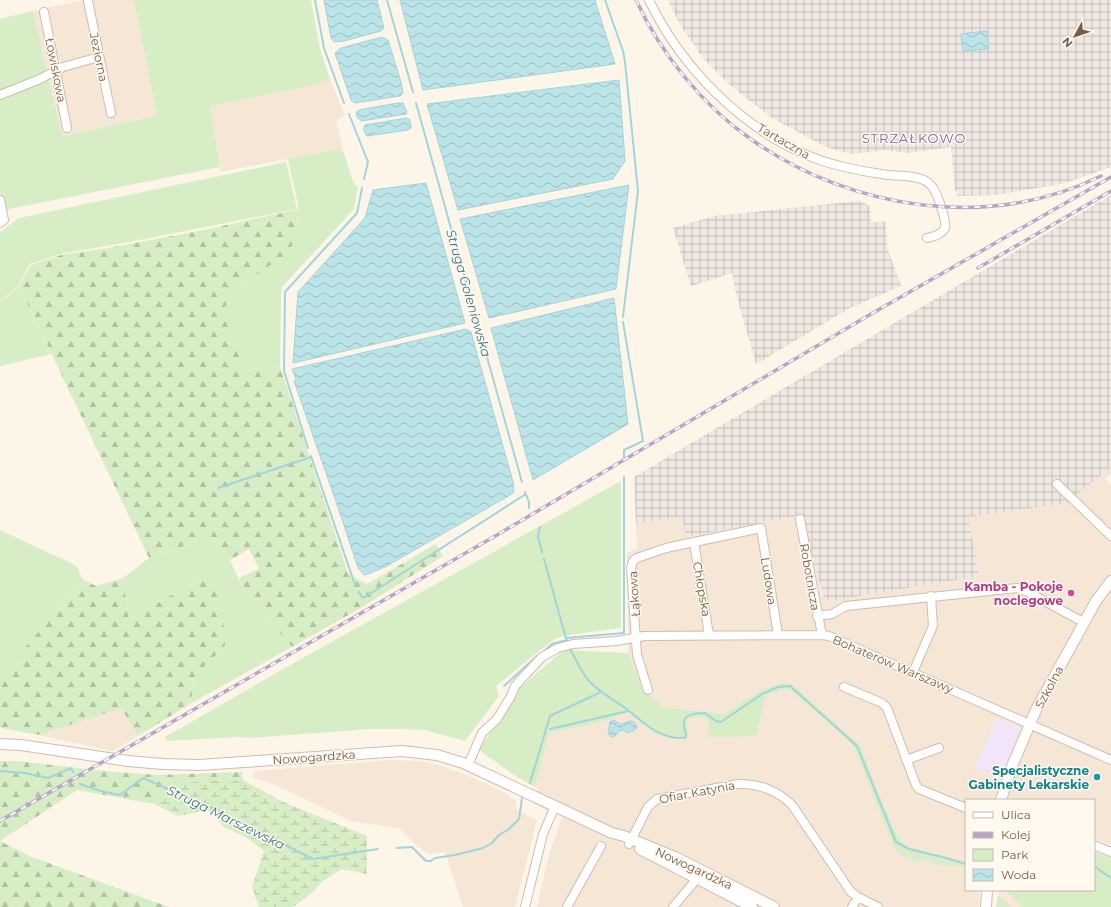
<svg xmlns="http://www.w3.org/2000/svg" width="1111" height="907" viewBox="0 0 1111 907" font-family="Montserrat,sans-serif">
	<defs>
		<pattern id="industrial-grid" width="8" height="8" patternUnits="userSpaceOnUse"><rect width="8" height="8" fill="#eee7e2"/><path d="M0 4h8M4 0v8" fill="none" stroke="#c6beb9"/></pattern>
		<pattern id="forest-firs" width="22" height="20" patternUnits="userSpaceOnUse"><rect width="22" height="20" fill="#d7edc5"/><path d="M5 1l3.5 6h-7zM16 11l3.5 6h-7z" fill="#b3c3a2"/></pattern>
		<pattern id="wetland-marsh" width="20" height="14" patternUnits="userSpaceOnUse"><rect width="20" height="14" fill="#d7edc5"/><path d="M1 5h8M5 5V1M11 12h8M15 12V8" fill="none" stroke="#b3c3a2"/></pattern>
		<pattern id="water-waves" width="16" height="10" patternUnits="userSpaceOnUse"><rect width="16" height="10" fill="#bbe4e9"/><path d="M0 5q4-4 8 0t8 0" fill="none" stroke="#9dbcbf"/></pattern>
	</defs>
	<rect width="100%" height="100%" fill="#fef5e9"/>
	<path fill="#f6e6d6" d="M84,0h50l23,116 -95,20 -29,-125z
		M330,79l15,36 -9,6 8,32 -6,-4 -117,23 -11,-66 99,-20z
		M1111,467v6l-6,6 6,6v360l-17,-6v-39h-128v90h13v17h-442l12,-52 13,-38 -30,-14 6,-13 -3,-3 14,-54 44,-9 35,-11 25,20 35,2 -3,-14 8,-4 10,-1 5,2 2,19 56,-42 23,-7 46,39 19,20 39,99 11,-4 -7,-7 -20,-46 -16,-43 -69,-62 -31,6 -36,24 -65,-7 -2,-6 -14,-8 -16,-40 -1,-100 10,-5 -1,-24 46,-8 5,21 116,-22 19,81 9,5 148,-25 -12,-59 102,-14 10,-10z
		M121,708l17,28 -25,15 -74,-16z
		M392,760l29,1 21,5 30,11 33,16 11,8v8l21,11 -22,87h-52l-18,-55 -16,2 -7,-4 -23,-22 -48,-7 -76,-36 -16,-6h-5l-1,-8z"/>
	<path fill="#fee5dc" d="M999,890h5l18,17h-26z"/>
	<path fill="url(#industrial-grid)" d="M668,0h443v167l-46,16 -21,4 -49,8 -38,1v-5h-2l-4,-44 -44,6 -21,-3 -34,4 -26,-7 -54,-29 -42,-33 -27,-27 -24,-35z
		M1111,195v272l-32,26 -10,10 -101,14 11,59 -149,25 -7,-5 -21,-81 -116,22 -4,-21 -46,8 -2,-47z
		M859,201l11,5 1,17 15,-2 1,26 14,39 -51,22 -94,56 -20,-70 -4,-21 -41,13 -18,-58 42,-12z"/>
	<path fill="#f2e5fa" d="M997,717l24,11 -20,51 -26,-11z"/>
	<path fill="#d7edc5" d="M134,0h177l9,49 10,30 -21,7 -99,20 10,61 -211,42 -9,7v-197l33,-8 29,125 95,-20z
		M338,149l6,4 9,29 5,5 -4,22 -72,78 -1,7 -1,72 -35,8 -22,-63 13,-23 55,-37 8,-42 -11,-50z
		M286,162l11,47 -152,30 -84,15 -31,10 -12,22 -18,16v-70l19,-14z
		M19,286l32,68 -51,12v-63z
		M621,481v147l-59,8 -9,4 -57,46 3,10 -34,45 -40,-11 -25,-1h-31l-118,9 -13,-1 -71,4 -2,-4 134,-77z
		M0,530l77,36 5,13 -82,99z
		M211,537l19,23 14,31 48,56 -102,57 6,-29 29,-29 -25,-67 -71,40 -6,-41 26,-20z
		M567,650l61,3 16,40 14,8 2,6 65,7 36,-24 23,-7 8,1 69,62 16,43 20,46 11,12 57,15 1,-2v7l-7,-3 -2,3 -12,-2h-7l-14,-6 -5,3 -21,-9 -5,-7 -39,-99 -19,-20 -46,-38 -23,6 -10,41 -47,1 -1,-19c-8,-3 -15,-1 -22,3l2,14 -2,4 -15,-1 -18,-5 -25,-20 -35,11 -44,9 -14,54 -21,-12 -35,-25 37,-59 43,-37z
		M1094,851l17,6v50h-89l-18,-17h90z
		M998,896l5,2 9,9h-16z"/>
	<path fill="url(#forest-firs)" d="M299,209l-8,42 -55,37 -13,23 22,62 35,-7 68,208 19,10 69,-40 7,12 -79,50 -72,41 -48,-56 -5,-13 20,-9 -10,-20 -19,11 -19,-23 -62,21 -130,-272 12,-21 30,-10 47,-7 96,-18z
		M123,578l6,41 71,-40 22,18 3,49 -29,29 -6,29 -52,32 -17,-28 -82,27 -39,-7v-50l82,-99 14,7z
		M0,761h17l88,10 52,4 85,-3 1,8 -61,2 -18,7 -10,15 -77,-14 -77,51z
		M0,841l32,16 137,50h-169z"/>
	<path fill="url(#wetland-marsh)" d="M243,780l40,22 84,34v38l-25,-5 -19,12 -9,10 -21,16h-34l-7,-20 12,-36 -19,-14 -21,-10 -16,-17 -30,6 -24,-12 10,-15 18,-7z"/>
	<path fill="url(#water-waves)" stroke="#a1d4dc" d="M324,0h53l7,28 -3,3 -37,10 -10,1 -3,-4z
		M400,0h195l20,64 -192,26z
		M987,31l2,18 -26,2 -2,-17z
		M382,37l6,3 13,42 2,11 -3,3 -45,7 -4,-3 -16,-47 6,-5z
		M619,80l6,81 -12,18 -155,31 -31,-106z
		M398,103h5l4,9 -1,2 -45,7 -4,-4 -1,-5 3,-2z
		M406,118l3,1 2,5v4l-3,2 -41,6c-3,-3 -4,-7 -2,-11z
		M426,183l39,140 -172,40 5,-71 67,-74 8,-28z
		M629,185l-13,104 -127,29 -29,-99z
		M614,298l14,126 -95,56 -42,-152z
		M466,329l5,3 42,150 1,10 -2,2 -127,73 -17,7 -4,1 -6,-7 -16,-49 -48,-138 2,-2 -4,-10z
		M614,720l6,4c7,0 12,-8 17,2l-1,3 -8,4 -5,-3 -4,1c-2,3 -3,6 -8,6l-3,-4 2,-11z"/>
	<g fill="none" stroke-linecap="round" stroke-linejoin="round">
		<path stroke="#a1d4dc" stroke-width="2" d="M315,0l9,48 20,55
			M387,0l26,92
			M605,0l18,51 2,11 13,129 -15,126
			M416,103l106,379
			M349,114l19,48 -4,17
			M623,322l20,119 -19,9v8
			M308,448l-24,-77 1,-79 72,-79 5,-25
			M311,456l44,129
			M218,488l93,-31
			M525,492l4,10v6
			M540,527l-2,10 4,15
			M544,559l23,83
			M359,592l3,5h3l161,-103
			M566,638l58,-5v-156
			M570,649c6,10 11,23 19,32 10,11 23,18 35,26 16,12 27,25 47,30 5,1 10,2 15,0 0,-5 -3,-12 -2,-16 2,-7 15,-8 21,-8l11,8 5,1 41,-28 16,-7 12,-1 67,60 39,96 13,7 37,9 20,6
			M541,654l11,-10 15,-4
			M504,686l33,-30
			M550,729l78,-18
			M0,771l25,2 23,5 23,-10 2,4
			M530,783l20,-67 51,-24
			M80,784l21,7 19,4 23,-17 69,30 101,51 65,-10
			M397,848l15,-1 14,14h5l4,-3 20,-3 28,-7 9,-5 7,-8 10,-6 10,-10 3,-21
			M1094,866l17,12"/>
		<g stroke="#d1bcad" stroke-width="10">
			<path id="minor" d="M649,0c36,75 109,146 191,166 16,4 32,7 48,9 11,1 24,0 36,5 3,2 7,4 9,8 4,5 14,33 12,40 -3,6 -12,9 -18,10
				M88,1l23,112
				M44,12l23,116
				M0,95l40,-16 23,-12 36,-10
				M0,200l4,20 -4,3
				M1057,484l54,52
				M800,519l22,116
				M694,542l15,93
				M817,616l15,-2 14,-8 171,-18 11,4 55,30
				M913,672l20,-46 -2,-30
				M844,687l38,16 5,5 29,77 3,4 47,19
				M648,690l-11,-35 -6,-87 2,-7 4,-3 29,-10 95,-20 17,107
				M906,760l33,-12
				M468,765l14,-32 15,-14 14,-23 4,-10 27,-29 16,-9 15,-4 44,-3 27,-5 178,-1 7,1 282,124
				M629,844l19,-37 9,-8 81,-15c20,-1 40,7 54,21l59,87 7,5 20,10
				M1094,845l17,7
				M525,907l18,-73 12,-28
				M567,907l34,-61
				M673,907l28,-33
				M852,907l6,-10"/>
		</g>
		<g stroke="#d1bcad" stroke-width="12">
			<path id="tertiary" d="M0,744l21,1 107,16 35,3 37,1 202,-14 35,4 26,8 149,70 12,3 51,21 99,50
				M1001,800l11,-34 24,-56 60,-109 15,-20
				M640,849l112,58
				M986,907l1,-17"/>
		</g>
		<use href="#minor" stroke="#fff" stroke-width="8"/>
		<use href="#tertiary" stroke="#fff" stroke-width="10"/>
		<g stroke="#b7a5c9" stroke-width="3.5">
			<path id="rail" d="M636,0c25,54 67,106 116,140 100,70 237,91 349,36
				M978,268l133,-77
				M0,821l497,-286 374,-221 240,-137"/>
		</g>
		<use href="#rail" stroke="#fff9f0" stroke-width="2" stroke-dasharray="6" stroke-linecap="butt"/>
	</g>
	<circle fill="#d1479c" stroke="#fff9f0" stroke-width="1.5" cx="1071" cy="593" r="4"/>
	<circle fill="#0f9aa8" stroke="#fff9f0" stroke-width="1.5" cx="1097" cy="777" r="4"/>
	<g text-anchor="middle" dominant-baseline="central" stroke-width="3" stroke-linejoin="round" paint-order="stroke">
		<g font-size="12" fill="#7a5a4a" stroke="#fff9f0">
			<text transform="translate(99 57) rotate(78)">Jeziorna</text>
			<text transform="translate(56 70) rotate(79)">Łowiskowa</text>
			<text transform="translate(784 141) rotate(30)">Tartaczna</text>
			<text transform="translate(810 577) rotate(80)">Robotnicza</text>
			<text transform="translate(769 581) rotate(81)">Ludowa</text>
			<text transform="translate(702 589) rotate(80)">Chłopska</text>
			<text transform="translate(634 594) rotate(-94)">Łąkowa</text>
			<text transform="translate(893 664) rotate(23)">Bohaterów Warszawy</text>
			<text transform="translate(1049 687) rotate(-62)">Szkolna</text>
			<text transform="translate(314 757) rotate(-4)">Nowogardzka</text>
			<text transform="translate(697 792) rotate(-11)">Ofiar Katynia</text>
			<text transform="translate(694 868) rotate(25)">Nowogardzka</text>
		</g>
		<g font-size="12" font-weight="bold" fill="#b23c85" stroke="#fff9f0" text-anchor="end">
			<text x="1063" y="586">Kamba - Pokoje<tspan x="1063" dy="14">noclegowe</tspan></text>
		</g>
		<g font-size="12" font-weight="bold" fill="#0d838f" stroke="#fff9f0" text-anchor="end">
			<text x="1089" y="770">Specjalistyczne<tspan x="1089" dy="14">Gabinety Lekarskie</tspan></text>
		</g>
		<g font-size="13" letter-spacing="1" fill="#89669d" stroke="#fff9f0">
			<text x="914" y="138">STRZAŁKOWO</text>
		</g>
		<g font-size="13" font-style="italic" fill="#3c7780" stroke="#fff9f0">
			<text transform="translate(469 293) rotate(74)">Struga Goleniowska</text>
			<text transform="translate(226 817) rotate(26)">Struga Marszewska</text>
		</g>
	</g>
	<rect x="965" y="799" width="130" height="92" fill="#fff9f0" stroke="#cab9ae"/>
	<rect x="973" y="812" width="20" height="6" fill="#ffffff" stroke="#cab9ae"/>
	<text x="1001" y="819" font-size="12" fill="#7a5a4a">Ulica</text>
	<rect x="973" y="832" width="20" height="6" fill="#b7a5c9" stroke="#cab9ae"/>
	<text x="1001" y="839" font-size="12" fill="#7a5a4a">Kolej</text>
	<rect x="973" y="849" width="20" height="12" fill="#d7edc5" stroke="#cab9ae"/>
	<text x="1001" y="859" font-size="12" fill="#7a5a4a">Park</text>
	<rect x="973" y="869" width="20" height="12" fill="url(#water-waves)" stroke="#cab9ae"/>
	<text x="1001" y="879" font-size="12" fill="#7a5a4a">Woda</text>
	<g transform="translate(1075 36) rotate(230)" stroke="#fff9f0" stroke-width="3" paint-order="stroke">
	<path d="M0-3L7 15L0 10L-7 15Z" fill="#7a5a4a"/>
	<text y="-6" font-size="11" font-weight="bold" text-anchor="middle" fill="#7a5a4a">N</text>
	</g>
</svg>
